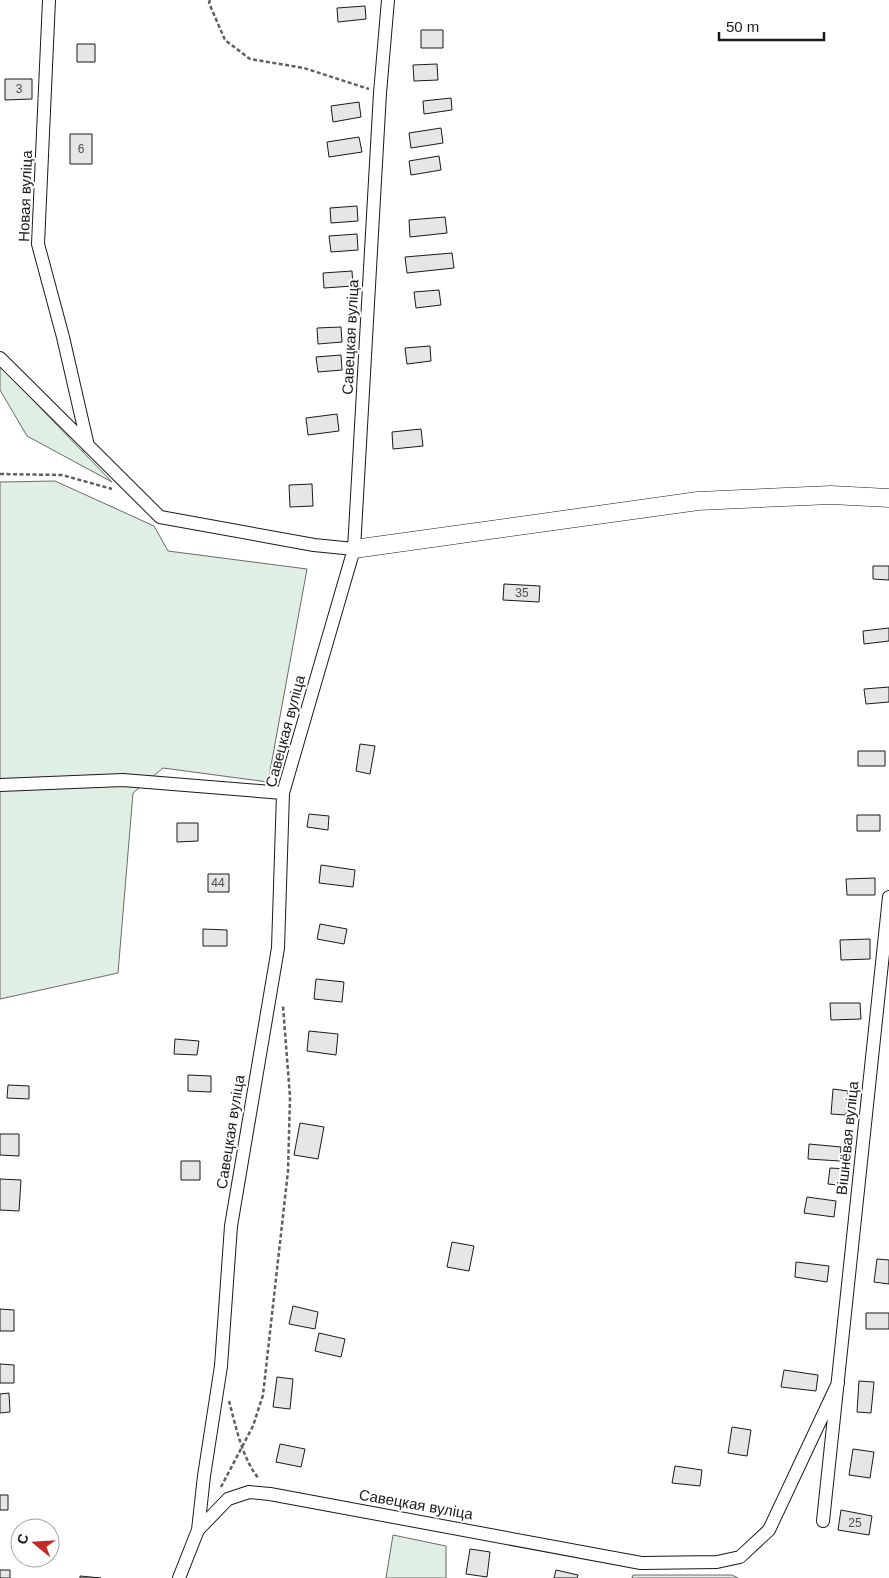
<svg xmlns="http://www.w3.org/2000/svg" width="889" height="1578" viewBox="0 0 889 1578" font-family="Arial,sans-serif">
	<rect width="100%" height="100%" fill="#fff"/>
	<path fill="#e0efe3" stroke="#6a6a6a" d="M0,366l112,116 -85,-46 -27,-46z
		M55,481l99,45 14,25 139,18 -39,213 -105,-14 -30,25 -15,180 -118,26v-517z
		M393,1535l53,11v32h-60z
		M633,1575h99l6,3h-106z"/>
	<path fill="#e6e6e6" stroke="#1a1a1a" d="M365,6l1,13 -28,3 -1,-14z
		M421,30h22v18h-22z
		M77,44h18v18h-18z
		M437,64l1,16 -24,1 -1,-16z
		M5,79h27v20l-27,1z
		M451,98l1,12 -28,4 -1,-13z
		M359,102l2,15 -28,5 -2,-16z
		M441,128l2,15 -32,5 -2,-15z
		M70,134h22v30h-22z
		M359,137l3,15 -33,5 -2,-15z
		M439,156l2,14 -30,5 -2,-14z
		M357,206l1,15 -27,2 -1,-15z
		M445,217l2,16 -37,4 -1,-17z
		M357,234l1,16 -27,2 -2,-16z
		M452,253l2,15 -47,5 -2,-16z
		M352,271l1,15 -29,2 -1,-15z
		M439,290l2,15 -25,3 -2,-16z
		M341,327l1,15 -24,2 -1,-16z
		M430,346l1,15 -24,3 -2,-16z
		M341,355l1,15 -24,2 -2,-15z
		M337,414l2,17 -31,4 -2,-17z
		M421,429l2,17 -30,3 -1,-17z
		M312,484l1,22 -23,1 -1,-22z
		M873,566h16v14l-16,-1z
		M504,584l36,2 -1,16 -36,-2z
		M889,628v13l-25,3 -1,-13z
		M889,687v15l-23,2 -2,-15z
		M360,744l15,2 -5,28 -14,-3z
		M858,751h27v15h-27z
		M309,814l20,2 -1,14 -21,-3z
		M857,815h23v16h-23z
		M177,823h21v18l-21,1z
		M321,865l34,5 -2,17 -34,-4z
		M208,874h21v18h-21z
		M875,878v17h-28l-1,-16z
		M320,924l27,5 -3,15 -27,-5z
		M203,929l24,1v16h-24z
		M870,939v20l-29,1 -1,-20z
		M316,979l28,3 -2,20 -28,-3z
		M830,1003h30l1,16 -30,1z
		M309,1031l29,3 -2,21 -29,-4z
		M175,1039l24,2 -2,14 -23,-1z
		M188,1075l23,1v16l-23,-1z
		M8,1085l21,1v13l-22,-1z
		M833,1089l15,2 -2,24 -15,-1z
		M300,1123l24,4 -6,32 -24,-4z
		M0,1134h19v22l-19,-1z
		M809,1144l32,3 -1,14 -32,-2z
		M181,1161h19v19h-19z
		M830,1168l18,1 -1,17 -19,-2z
		M0,1179l21,1 -2,31 -19,-1z
		M807,1197l29,4 -2,16 -30,-4z
		M452,1242l22,4 -5,25 -22,-4z
		M877,1259l12,1v24l-15,-2z
		M796,1262l33,4 -2,16 -32,-5z
		M293,1306l25,6 -3,17 -26,-5z
		M0,1309l14,1v21h-14z
		M866,1313h23v16h-23z
		M319,1333l26,6 -4,18 -26,-6z
		M0,1364l14,1v18h-14z
		M784,1370l34,5 -2,16 -35,-4z
		M277,1377l16,2 -3,30 -17,-2z
		M859,1381l15,1 -3,31 -14,-1z
		M9,1393l1,19 -10,1v-19z
		M732,1427l19,3 -4,26 -19,-3z
		M280,1444l25,5 -4,18 -25,-5z
		M853,1449l21,3 -4,26 -21,-3z
		M675,1466l27,4 -2,16 -28,-3z
		M0,1495h8v15h-8z
		M841,1510l31,6 -3,19 -31,-5z
		M470,1549l20,3 -3,25 -21,-3z
		M0,1570h10v8h-10z
		M556,1570l22,5 -1,3h-23z
		M80,1576l21,2h-21z"/>
	<g fill="none" stroke-linecap="round" stroke-linejoin="round">
		<g stroke="#1a1a1a" stroke-width="14">
			<path id="street" d="M49,0l-11,244 25,93 25,109
				M0,358l160,159 154,28 40,4
				M0,785l123,-5 160,13
				M823,1521l66,-624
				M198,1530l30,-31 21,-7 21,2 371,69 76,-1 23,-5 29,-27 69,-147
				M179,1578l19,-48 6,-54 17,-110 10,-140 47,-278 5,-155 71,-244 26,-456 8,-93"/>
		</g>
		<g stroke="#1a1a1a" stroke-width="19">
			<path id="secondary" d="M354,549l344,-48 133,-6 58,3"/>
		</g>
		<path stroke="#5f5f5f" stroke-width="2.5" stroke-dasharray="4 2.5" stroke-linecap="butt" d="M210,0l-1,3 16,37 25,19 54,9 65,21
			M0,474l62,1 50,14
			M229,1401c7,26 13,57 30,78
			M221,1487l32,-61 10,-31 25,-224 2,-74 -7,-91"/>
		<use href="#street" stroke="#fff" stroke-width="12"/>
		<use href="#secondary" stroke="#fff" stroke-width="18"/>
	</g>
	<g text-anchor="middle" dominant-baseline="central" stroke-width="4" stroke-linejoin="round" paint-order="stroke">
		<g font-size="12" fill="#4d4d4d">
			<text x="19" y="89">3</text>
			<text x="81" y="149">6</text>
			<text x="522" y="593">35</text>
			<text x="218" y="883">44</text>
			<text x="855" y="1523">25</text>
		</g>
		<g font-size="15" fill="#1a1a1a" stroke="#fff">
			<text transform="translate(25 196) rotate(-88)">Новая вуліца</text>
			<text transform="translate(350 337) rotate(-87)">Савецкая вуліца</text>
			<text transform="translate(285 731) rotate(-75)">Савецкая вуліца</text>
			<text transform="translate(230 1132) rotate(-81)">Савецкая вуліца</text>
			<text transform="translate(847 1138) rotate(-84)">Вішнёвая вуліца</text>
			<text transform="translate(416 1504) rotate(10)">Савецкая вуліца</text>
		</g>
	</g>
	<g transform="translate(35 1543) rotate(288)"><circle r="24" fill="#ffffff" stroke="#a3a3a3"/>
	<path d="M0-4L9 19L0 12L-9 19Z" fill="#c62828"/>
	<text y="-8" font-size="14" font-weight="bold" text-anchor="middle" fill="#1a1a1a">С</text>
	</g>
	<path d="M719 32v8h105v-8" fill="none" stroke="#1a1a1a" stroke-width="2.5"/>
	<text x="726" y="32" font-size="15" fill="#1a1a1a" stroke="#ffffff" stroke-width="4" paint-order="stroke">50 m</text>
</svg>
